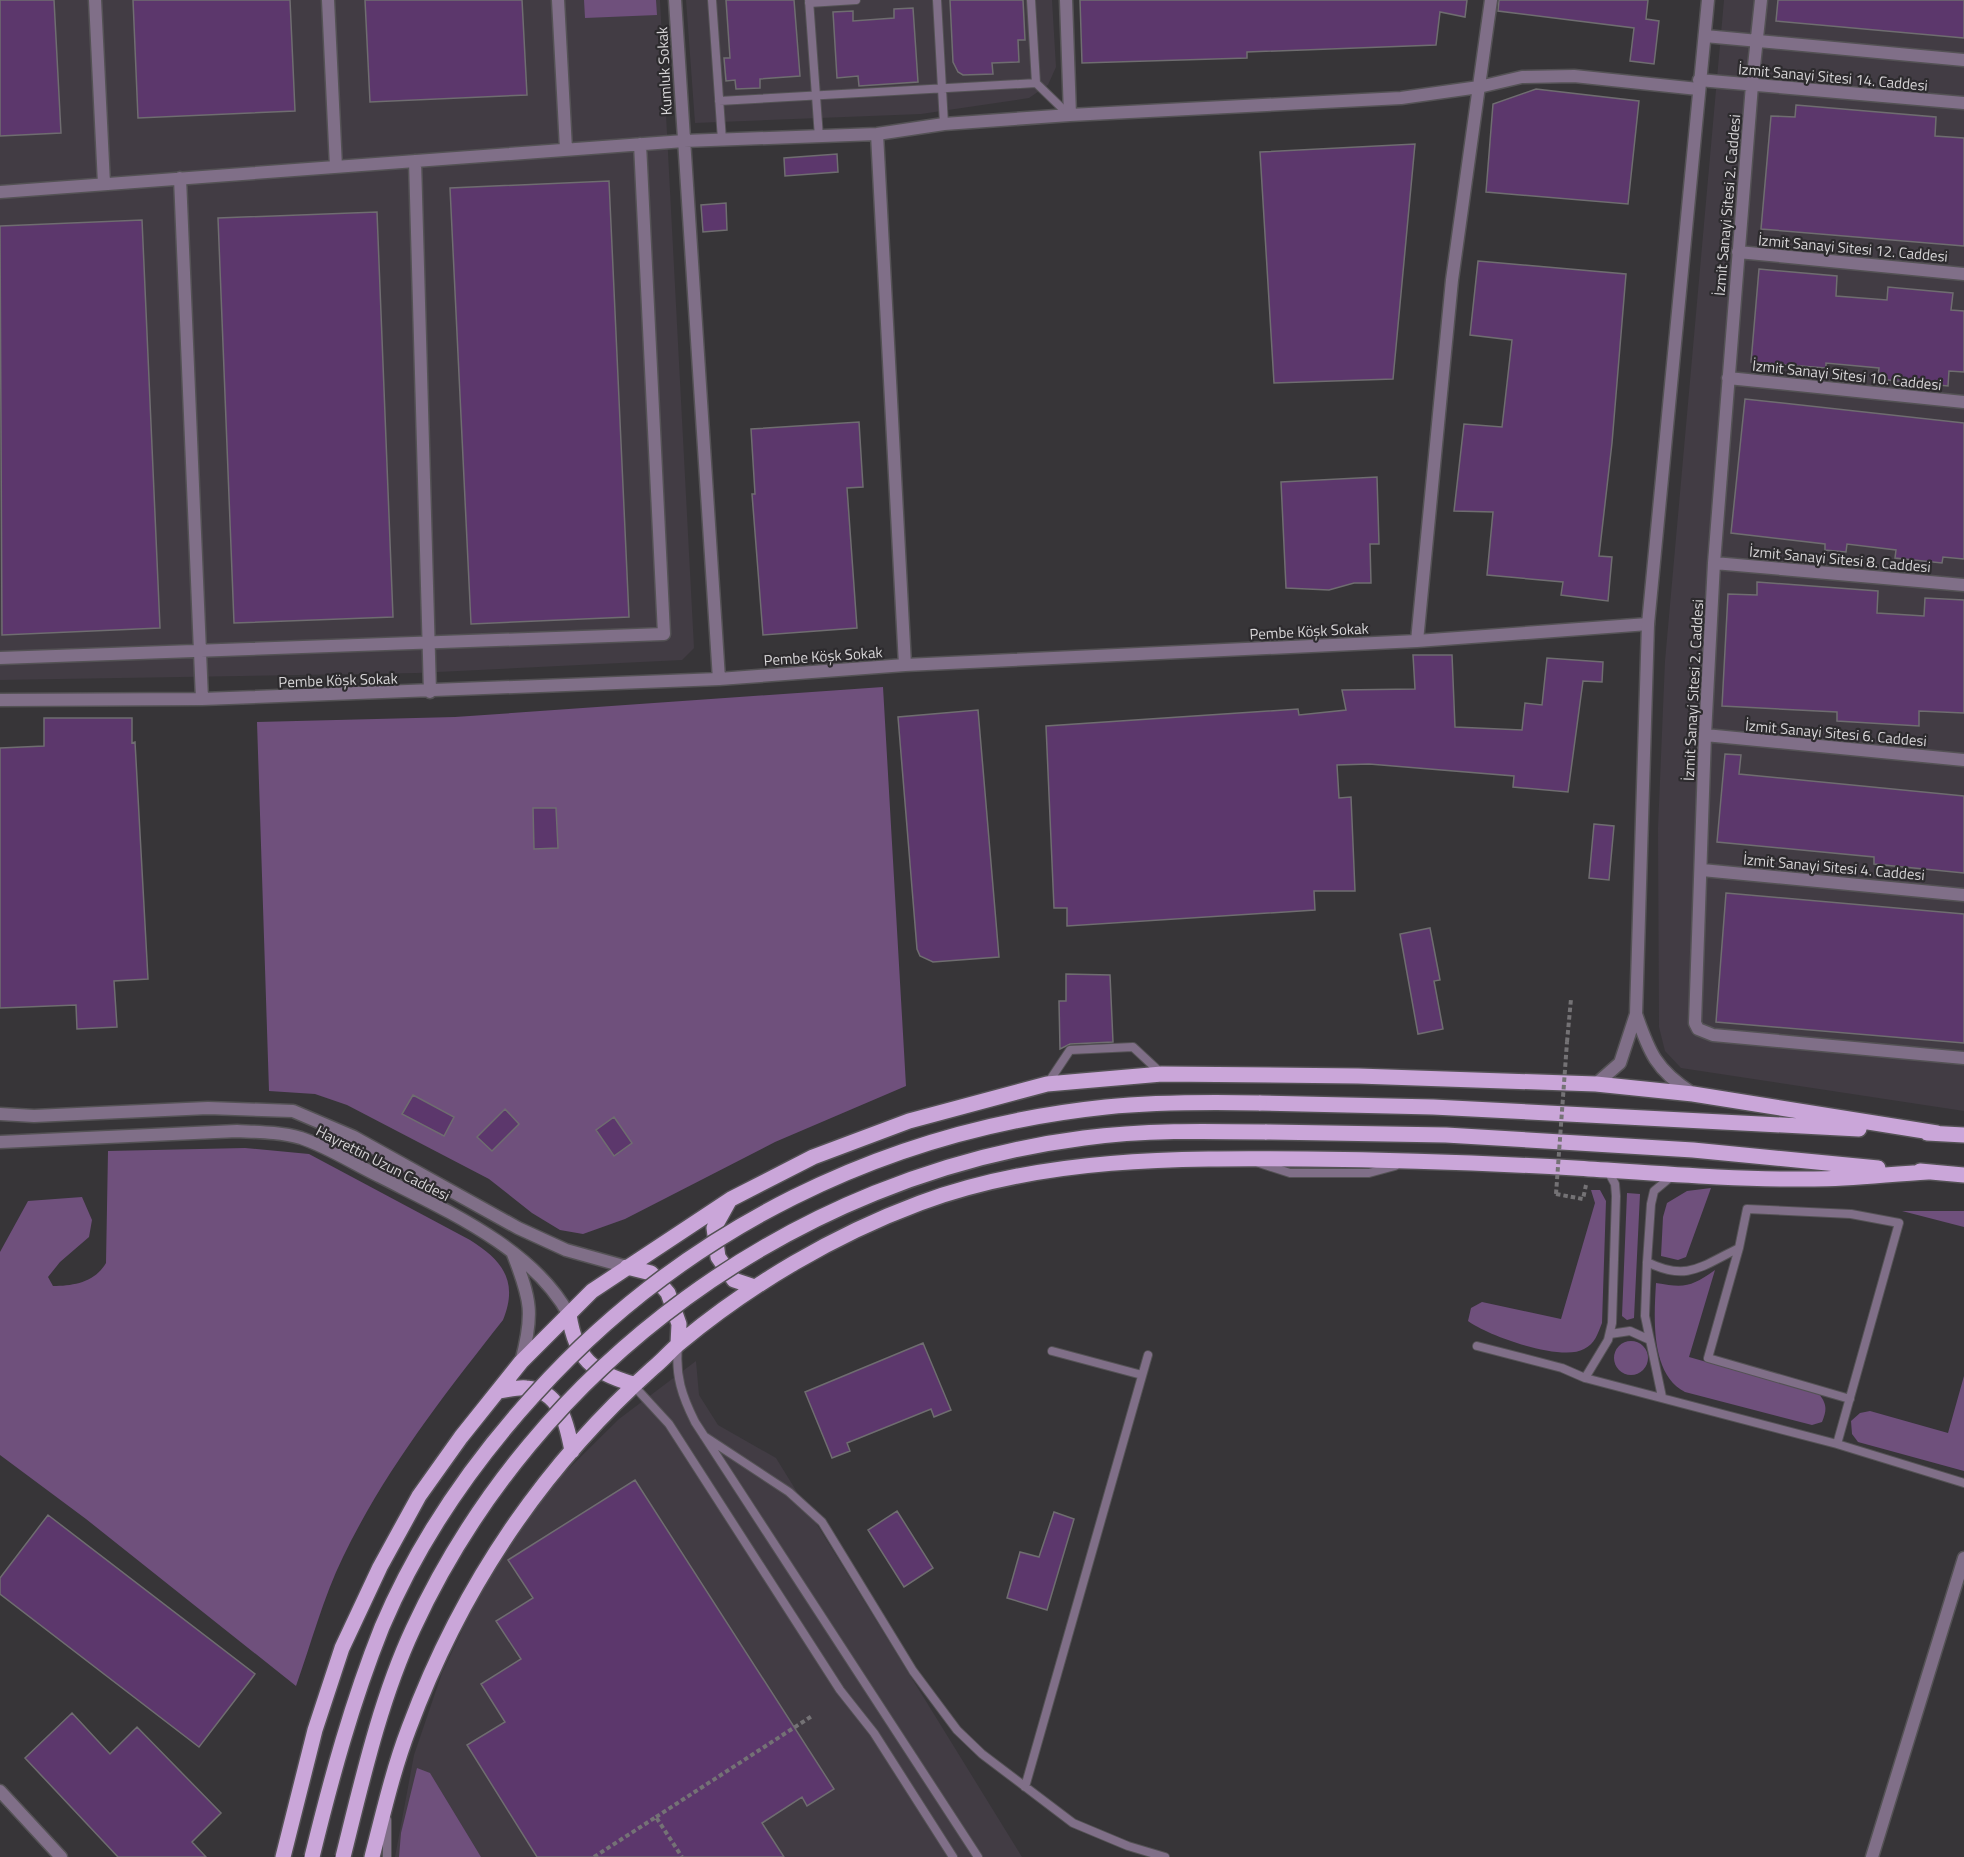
<svg xmlns="http://www.w3.org/2000/svg" width="1964" height="1857" viewBox="0 0 1964 1857" font-family="'Titillium Web',sans-serif">
	<rect width="100%" height="100%" fill="#373538"/>
	<path fill="#423c44" d="M0,0h660l34,648 -12,12 -265,13 -417,7z
		M686,0h366l4,67 -8,18 -19,13 -108,16 -226,9z
		M1724,0h240v1111l-283,-43 -16,-17 -6,-24 -1,-199 7,-167z
		M696,1361l3,34 19,30 58,33 246,399h-627l19,-102 28,-82 45,-95 59,-87 73,-72z"/>
	<path fill="#6f507c" d="M584,0h72l1,15 -72,3z
		M883,687l23,399 -131,56 -150,77 -42,15 -23,-4 -28,-17 -43,-34 -142,-74 -32,-11 -46,-3 -12,-369 198,-5z
		M245,1148l64,6 161,86c32,20 49,41 33,80 -59,75 -118,150 -160,237 -20,41 -32,87 -47,129l-210,-167 -86,-64v-203l28,-51 54,-4 10,23 -3,17 -29,25 -12,15 5,9c21,0 42,-4 53,-23l2,-112z
		M1711,1188l-25,69 -8,3 -17,-4 2,-39 4,-14 20,-12z
		M1591,1190h9l6,11 -4,122c-4,10 -7,21 -18,26 -22,13 -96,-13 -116,-28l3,-13 11,-6 79,17 34,-116z
		M1627,1193l13,1 -6,124 -7,2 -5,-4z
		M1902,1211h62v16z
		M1715,1270l-26,87 130,37c8,10 8,16 3,28l-10,3 -127,-33c-35,-18 -31,-75 -29,-109 29,5 35,4 59,-13z
		M1614 1358a17 17 0 1 1 34 0a17 17 0 1 1-34 0Z
		M1964,1376v95l-106,-29 -6,-8 -1,-13 9,-8 10,-2 78,22z
		M417,1768l13,5 51,84h-82l2,-24z"/>
	<path fill="#5c376c" stroke="#6f6d70" stroke-width="1.5" d="M0,0h54l7,133 -61,3z
		M133,0h157l5,111 -157,7z
		M365,0h157l5,95 -157,7z
		M726,0h68l6,76 -40,3v9l-24,1 -1,-9 -9,1 -2,-23h6z
		M950,0h73l2,40h-7l1,22 -27,1 1,11 -30,1 -5,-3 -5,-10z
		M1080,0h387l-2,17 -25,-5 -4,33 -189,7v6l-165,5z
		M1499,0h149l-2,19 13,2 -5,43 -24,-3 4,-33 -136,-17z
		M1778,0h186v38l-188,-17z
		M913,8l5,74 -59,4 -1,-10 -21,2 -4,-66 20,-1v10l41,-3v-9z
		M1536,89l103,12 -11,103 -142,-12 7,-88z
		M1796,105l140,12 -1,19 29,2v108l-203,-17 10,-113 24,1z
		M1415,144l-22,235 -119,4 -14,-231z
		M837,154l1,18 -53,4 -1,-18z
		M609,181l20,436 -158,7 -21,-436z
		M726,203l1,27 -24,2 -2,-27z
		M377,212l16,405 -159,6 -16,-405z
		M142,220l18,408 -158,7 -2,-409z
		M1478,261l148,13 -14,169 -13,113 13,1 -4,44 -47,-6 2,-13 -76,-7 6,-63 -39,-1 10,-87 38,3 10,-87 -42,-5z
		M1759,269l78,7 -1,20 51,4 1,-13 65,6 -2,17 13,1v61l-15,-1 -1,15 -70,-7 1,-11 -53,-5v5l-75,-6z
		M1745,399l219,24v136l-21,-2 -1,6 -47,-5 1,-8 -49,-6 -1,8 -21,-2v-6l-94,-11z
		M859,422l4,65 -16,1 10,140 -94,7 -11,-141h3l-4,-65z
		M1377,477l2,67h-9l1,39h-17l-25,7 -43,-2 -5,-106z
		M1757,582l121,9 -1,22 47,3 1,-18 39,2v113l-45,-2v15l-82,-5v-9l-115,-6 6,-112 29,1z
		M1413,655h39l3,72 67,3 3,-27 17,2 5,-47 56,4 -1,20 -19,-1 -15,111 -55,-5 1,-11 -145,-12 -32,1 2,33 12,-1 4,94h-41l1,19 -248,16v-18h-13l-8,-182 252,-17 1,6 47,-5 -4,-20 73,-1z
		M978,710l21,247 -66,5 -13,-6 -3,-7 -19,-232z
		M44,718h88v25l3,-1 13,237 -34,2 3,46 -40,2 -1,-24 -76,3v-260l44,-2z
		M1725,754l16,1 -2,19 225,22v77l-90,-9v-7l-157,-15z
		M533,808h23l2,40 -24,1z
		M1594,824l20,2 -5,54 -20,-2z
		M1726,893l238,21v129l-248,-21z
		M1430,928l10,52 -6,1 9,48 -25,5 -18,-100z
		M1066,974l44,1 3,67 -43,2 -10,5 -1,-48h7z
		M413,1095l41,22 -10,19 -42,-22z
		M505,1109l14,15 -27,27 -15,-14z
		M614,1117l18,26 -18,13 -18,-26z
		M923,1343l28,67 -17,7 -3,-8 -84,34 3,8 -18,7 -27,-66z
		M635,1480l199,309 -27,17 -5,-9 -40,26 22,34h-247l-70,-112 38,-23 -24,-38 40,-25 -25,-38 37,-23 -25,-38z
		M897,1511l36,57 -29,19 -36,-57z
		M1054,1512l20,7 -27,91 -40,-12 13,-46 19,5z
		M48,1515l207,159 -56,73 -199,-153v-16z
		M72,1713l38,41 27,-27 84,86 -29,29 14,15h-88l-93,-99z"/>
	<g fill="none" stroke-linecap="round" stroke-linejoin="round">
		<g stroke="#545255" stroke-width="10">
			<path id="service" d="M712,0l10,140
				M809,0l10,137
				M937,0l7,124
				M809,3l47,-3
				M1036,83l33,32
				M719,101l317,-18 -5,-83
				M1048,1083l22,-33 63,-3 28,26
				M1259,1163l31,10h79l26,-7
				M1739,1248l-31,110 142,41
				M1647,1262c40,20 55,4 92,-14l8,-39 104,5 48,9 -62,221
				M1610,1334l20,-3 20,9
				M678,1346c-3,30 4,50 17,76l283,435
				M1477,1346l85,22 23,10 252,66 127,39
				M1052,1351l90,24
				M1585,1378l23,-38 4,-17 4,-127 -1,-12 -7,-13
				M634,1386l35,38 171,266 34,43 79,124
				M1662,1397l-17,-81 2,-54 4,-58 3,-13 18,-15
				M704,1436l85,56 33,30 91,149 44,59 25,24 91,69 55,23 37,11
				M1025,1787l123,-432
				M387,1820v37"/>
		</g>
		<g stroke="#545255" stroke-width="15">
			<path id="minor" d="M95,0l9,184
				M328,0l8,167
				M558,0l8,149
				M675,0l44,679
				M1066,0l4,115
				M1761,0l-9,85 -38,478 -9,172 -10,288 3,6 15,6 251,23
				M1705,36l259,24
				M1699,80l265,23
				M877,134l28,531
				M415,161l15,531
				M180,178l22,521
				M0,192l684,-51 193,-7 67,-10 126,-9 331,-17 78,-11 43,-10 52,-1 124,13
				M1738,252l226,22
				M1728,378l236,24
				M1714,563l250,22
				M1417,641l35,-361 39,-280
				M0,658l664,-24 -24,-490
				M0,700l202,-1 517,-20 186,-14 512,-24 231,-17
				M1705,735l259,25
				M1702,870l262,25
				M0,1791l61,66
				M1872,1857l92,-299"/>
		</g>
		<g stroke="#545255" stroke-width="15">
			<path id="tertiary" d="M1636,1014c13,38 20,56 56,79
				M1596,1084l24,-21 16,-49 12,-390 60,-624
				M0,1114l34,2 174,-8 85,3 61,26 164,91 48,22 61,17
				M0,1142l237,-11c21,1 43,1 64,7 27,9 53,26 78,38 66,34 154,72 190,139
				M513,1254c18,46 21,60 8,108"/>
		</g>
		<g stroke="#545255" stroke-width="18">
			<path id="primary" d="M1259,1103l174,4 426,22
				M1265,1132l181,3 247,15 185,18
				M1927,1133l37,2
				M1920,1171l44,4
				M729,1201l-15,27 4,29 16,23 21,7
				M627,1267l24,6 17,20 11,31 -1,20
				M569,1315c7,44 23,57 64,69
				M498,1391c9,-1 20,-4 28,-3 35,2 41,37 46,63
				M283,1857l32,-127 27,-82 38,-81 39,-71 42,-59 60,-75 71,-71 139,-92 82,-42 96,-36 138,-37 115,-10 196,2 238,8 97,10 244,39
				M372,1857c11,-43 21,-87 37,-129 52,-140 132,-260 244,-360 10,-8 18,-18 28,-26 70,-58 153,-107 239,-139 124,-46 256,-45 387,-44 89,1 179,4 268,9 79,5 159,12 239,11 38,0 76,-5 114,-7"/>
		</g>
		<path stroke="#747275" stroke-width="4" stroke-dasharray="4.5 3" stroke-linecap="butt" d="M1567,1042l4,-43
			M1556,1194l27,5 3,-14
			M656,1817l156,-101
			M594,1857l62,-40 26,40"/>
		<use href="#service" stroke="#806f88" stroke-width="8"/>
		<use href="#minor" stroke="#806f88" stroke-width="12"/>
		<use href="#tertiary" stroke="#806f88" stroke-width="12"/>
		<use href="#primary" stroke="#caa6d9" stroke-width="15"/>
		<g stroke="#545255" stroke-width="18" stroke-linecap="butt">
			<path id="primary-bridge" d="M312,1857c19,-78 40,-155 70,-230 36,-85 91,-165 153,-233 149,-165 350,-264 571,-287 51,-5 102,-5 153,-4
				M343,1857c19,-76 37,-157 70,-228 122,-265 383,-454 671,-491 59,-8 121,-7 181,-6"/>
		</g>
		<path stroke="#747275" stroke-width="4" stroke-dasharray="4.5 3" stroke-linecap="butt" d="M1556,1194l11,-152"/>
		<use href="#primary-bridge" stroke="#caa6d9" stroke-width="15"/>
	</g>
	<g text-anchor="middle" dominant-baseline="central" stroke-width="4.5" stroke-linejoin="round" paint-order="stroke">
		<g font-size="15" fill="#d7d5d7" stroke="#2d2b2e">
			<text transform="translate(664 71) rotate(-93)">Kumluk Sokak</text>
			<text transform="translate(1833 77) rotate(5)">İzmit Sanayi Sitesi 14. Caddesi</text>
			<text transform="translate(1727 205) rotate(-85)">İzmit Sanayi Sitesi 2. Caddesi</text>
			<text transform="translate(1853 248) rotate(5)">İzmit Sanayi Sitesi 12. Caddesi</text>
			<text transform="translate(1847 375) rotate(6)">İzmit Sanayi Sitesi 10. Caddesi</text>
			<text transform="translate(1840 559) rotate(5)">İzmit Sanayi Sitesi 8. Caddesi</text>
			<text transform="translate(1309 631) rotate(-3)">Pembe Köşk Sokak</text>
			<text transform="translate(823 656) rotate(-4)">Pembe Köşk Sokak</text>
			<text transform="translate(338 680) rotate(-2)">Pembe Köşk Sokak</text>
			<text transform="translate(1693 690) rotate(-87)">İzmit Sanayi Sitesi 2. Caddesi</text>
			<text transform="translate(1836 733) rotate(5)">İzmit Sanayi Sitesi 6. Caddesi</text>
			<text transform="translate(1834 867) rotate(5)">İzmit Sanayi Sitesi 4. Caddesi</text>
			<text transform="translate(383 1163) rotate(27)">Hayrettin Uzun Caddesi</text>
		</g>
	</g>
</svg>
